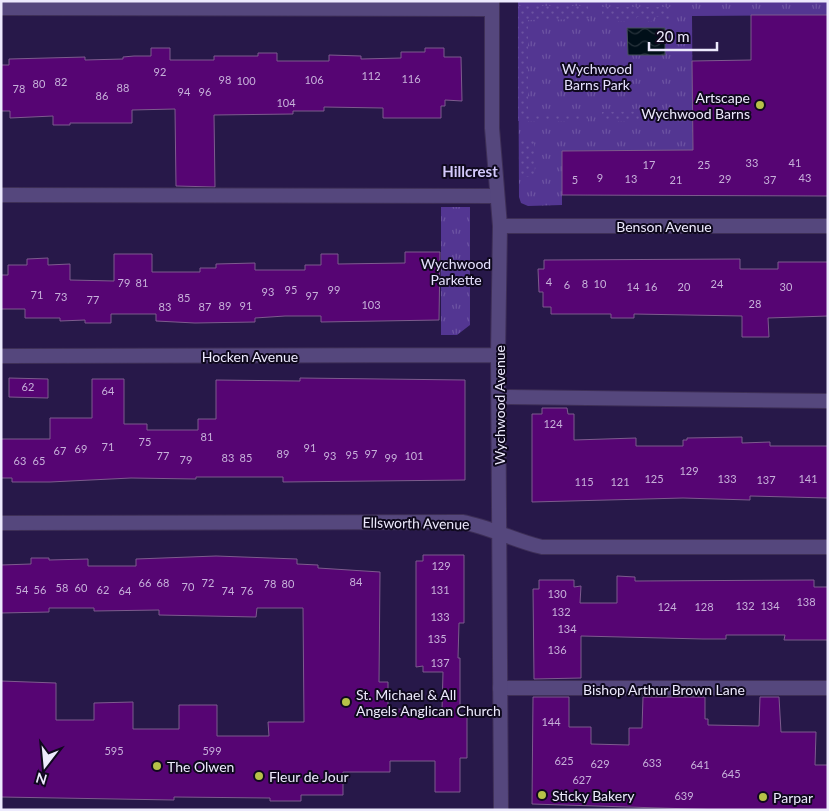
<svg xmlns="http://www.w3.org/2000/svg" width="829" height="811" viewBox="0 0 829 811" font-family="Lato,sans-serif">
	<defs>
		<pattern id="grass-tufts" width="24" height="20" patternUnits="userSpaceOnUse" patternTransform="scale(1.25)"><rect width="24" height="20" fill="#533692"/><path d="M3 7l-1-3M5 7V3M7 7l1-3M15 17l-1-3M17 17v-4M19 17l1-3" fill="none" stroke="#6c53a2"/></pattern>
		<pattern id="garden-dots" width="8" height="8" patternUnits="userSpaceOnUse" patternTransform="scale(1.25)"><rect width="8" height="8" fill="#533692"/><path d="M2 2h.1M6 6h.1" fill="none" stroke="#6c53a2" stroke-width="1.8" stroke-linecap="round"/></pattern>
		<pattern id="water-waves" width="16" height="10" patternUnits="userSpaceOnUse" patternTransform="scale(1.25)"><rect width="16" height="10" fill="#000f19"/><path d="M0 5q4-4 8 0t8 0" fill="none" stroke="#26323b"/></pattern>
	</defs>
	<rect width="100%" height="100%" fill="#271849"/>
	<path fill="url(#grass-tufts)" d="M518,1h310v14l-136,1 1,134 -131,1v54l-34,1 -7,-3 -2,-6z
		M441,207h29v118l-13,10h-16z"/>
	<path fill="url(#garden-dots)" d="M518,6h70l1,13 -61,1v94l60,1v6h-70z
		M602,7h69v13l-11,1 -1,-4h-6l-1,4h-7l-1,-4h-7v4h-35z
		M671,111v10h-70l1,-9z
		M519,139h15l1,38h-16z"/>
	<path fill="url(#water-waves)" stroke="#47515d" d="M627,28h38v27h-37z"/>
	<path fill="#560573" stroke="#7d5b8e" d="M751,15h77v181l-266,-1v-44l131,-1 -1,-89 59,-1z
		M151,48h19v12h44v-4h44v-3h19v8h52v-6l32,1v3l40,-1v-6h24v-4h19v9h17l1,44 -17,-1v6h-4v12h-58v-10l-59,-1v4h-31v3l-79,1 1,72 -39,-1 -1,-77 -43,1v13h-62v2h-17v-9l-43,2v-7h-9v-46h8v-6l76,-2v3l38,-1v-2l11,-1h17z
		M405,252h35l-1,68 -118,2v-6h-36l-30,2v4l-60,1 -39,-2v-7h-45v9h-26v-3l-25,1v-3h-35v-9h-24v-34h7v-10h19v-6l21,-1v7l22,-1v16l44,1v-27h38v18h48v-4h16v-4l39,-1v7h50v-5h16v-11h17v10l67,-1z
		M740,259v10h38v-7h50v54l-60,2 1,19h-27v-21l-108,-2v4h-23v-4h-60v-7h-8v-15h-4l-1,-23h6v-9z
		M9,378l39,1v19l-39,-1z
		M300,378l165,2v100l-182,2v-5h-87v2l-65,-1 -81,4h-38v-4h-11v-39h49v-21h42v-39h32v45h23v6h51v-11h18v-39l84,1z
		M542,408h25l1,6h6v26l62,-2v8h47v-6h4v-2l55,-1v6l28,-1v4h58v52l-78,-2v4l-67,-2 -151,4v-88h10z
		M423,555h41v68h-5l-1,35h2v56h7v44h-7v34h-25v-31h-45v11h-47v23h-42v6h-31v-3l-96,-1v3l-173,-3v-116l55,2v37h38v-17l39,-1v27h46v-24h38v31h52l-1,-14h36l-1,-114h-46l-1,9 -97,-2v-5l-65,1v-3h-45v4l-48,1v-48l30,-1v-6h18v2l39,-1v7h48v-7l80,-3 81,3v5l21,1v3l62,4 -1,110h9v27l54,1 1,-38h-20v-6l-7,1v-106h7z
		M617,576l18,1v4l179,-1v7h14v53h-44l1,-5h-59v4h-23l-122,-3v42l-47,1 -1,-90h6v-9h35v7l7,-1 -1,17h37z
		M533,697h36v30h22v17l38,1v-17h13l1,-31h62v22h3v6l51,1 1,-29h19l2,35h35l-1,33h13v45h-104l-192,-6z"/>
	<g fill="none" stroke-linecap="round" stroke-linejoin="round">
		<g stroke="#3e2f57" stroke-width="16">
			<path id="service" d="M1,195l496,1
				M499,397l329,4
				M500,688h328"/>
		</g>
		<g stroke="#3e2f57" stroke-width="16">
			<path id="minor" d="M492,1v127l8,98 -2,129 3,455
				M1,8l491,1
				M500,226h328
				M1,356l497,-1
				M1,523l461,-1c28,5 53,19 80,25h286"/>
		</g>
		<use href="#service" stroke="#55477d" stroke-width="14"/>
		<use href="#minor" stroke="#55477d" stroke-width="14"/>
	</g>
	<g fill="#b7c148" stroke="#0f091e" stroke-width="2">
		<circle cx="760" cy="105" r="5"/>
		<circle cx="346" cy="702" r="5"/>
		<circle cx="157" cy="766" r="5"/>
		<circle cx="259" cy="776" r="5"/>
		<circle cx="542" cy="795" r="5"/>
		<circle cx="763" cy="797" r="5"/>
	</g>
	<g text-anchor="middle" dominant-baseline="central" stroke-width="4" stroke-linejoin="round" paint-order="stroke">
		<g font-size="11" fill="#c7b1da">
			<text x="160" y="71">92</text>
			<text x="371" y="75">112</text>
			<text x="411" y="78">116</text>
			<text x="225" y="79">98</text>
			<text x="314" y="79">106</text>
			<text x="246" y="80">100</text>
			<text x="61" y="81">82</text>
			<text x="39" y="83">80</text>
			<text x="123" y="87">88</text>
			<text x="19" y="88">78</text>
			<text x="184" y="91">94</text>
			<text x="205" y="91">96</text>
			<text x="102" y="95">86</text>
			<text x="286" y="102">104</text>
			<text x="752" y="162">33</text>
			<text x="795" y="162">41</text>
			<text x="649" y="164">17</text>
			<text x="704" y="164">25</text>
			<text x="600" y="177">9</text>
			<text x="805" y="177">43</text>
			<text x="631" y="178">13</text>
			<text x="725" y="178">29</text>
			<text x="575" y="179">5</text>
			<text x="676" y="179">21</text>
			<text x="770" y="179">37</text>
			<text x="549" y="281">4</text>
			<text x="124" y="282">79</text>
			<text x="142" y="282">81</text>
			<text x="585" y="283">8</text>
			<text x="600" y="283">10</text>
			<text x="717" y="283">24</text>
			<text x="567" y="284">6</text>
			<text x="633" y="286">14</text>
			<text x="651" y="286">16</text>
			<text x="684" y="286">20</text>
			<text x="786" y="286">30</text>
			<text x="291" y="289">95</text>
			<text x="334" y="289">99</text>
			<text x="268" y="291">93</text>
			<text x="37" y="294">71</text>
			<text x="312" y="295">97</text>
			<text x="61" y="296">73</text>
			<text x="184" y="297">85</text>
			<text x="93" y="299">77</text>
			<text x="755" y="303">28</text>
			<text x="371" y="304">103</text>
			<text x="225" y="305">89</text>
			<text x="246" y="305">91</text>
			<text x="165" y="306">83</text>
			<text x="205" y="306">87</text>
			<text x="28" y="386">62</text>
			<text x="108" y="390">64</text>
			<text x="553" y="423">124</text>
			<text x="207" y="436">81</text>
			<text x="145" y="441">75</text>
			<text x="108" y="446">71</text>
			<text x="310" y="447">91</text>
			<text x="81" y="448">69</text>
			<text x="60" y="450">67</text>
			<text x="283" y="453">89</text>
			<text x="371" y="453">97</text>
			<text x="352" y="454">95</text>
			<text x="163" y="455">77</text>
			<text x="330" y="455">93</text>
			<text x="414" y="455">101</text>
			<text x="228" y="457">83</text>
			<text x="246" y="457">85</text>
			<text x="391" y="457">99</text>
			<text x="186" y="459">79</text>
			<text x="20" y="460">63</text>
			<text x="39" y="460">65</text>
			<text x="689" y="470">129</text>
			<text x="654" y="478">125</text>
			<text x="727" y="478">133</text>
			<text x="808" y="478">141</text>
			<text x="766" y="479">137</text>
			<text x="584" y="481">115</text>
			<text x="620" y="481">121</text>
			<text x="441" y="565">129</text>
			<text x="356" y="581">84</text>
			<text x="145" y="582">66</text>
			<text x="163" y="582">68</text>
			<text x="208" y="582">72</text>
			<text x="270" y="583">78</text>
			<text x="288" y="583">80</text>
			<text x="188" y="586">70</text>
			<text x="62" y="587">58</text>
			<text x="81" y="587">60</text>
			<text x="22" y="589">54</text>
			<text x="40" y="589">56</text>
			<text x="103" y="589">62</text>
			<text x="440" y="589">131</text>
			<text x="125" y="590">64</text>
			<text x="228" y="590">74</text>
			<text x="247" y="590">76</text>
			<text x="557" y="593">130</text>
			<text x="806" y="601">138</text>
			<text x="745" y="605">132</text>
			<text x="770" y="605">134</text>
			<text x="667" y="606">124</text>
			<text x="704" y="606">128</text>
			<text x="561" y="611">132</text>
			<text x="440" y="616">133</text>
			<text x="567" y="628">134</text>
			<text x="437" y="638">135</text>
			<text x="557" y="649">136</text>
			<text x="440" y="662">137</text>
			<text x="551" y="721">144</text>
			<text x="114" y="750">595</text>
			<text x="212" y="750">599</text>
			<text x="564" y="760">625</text>
			<text x="652" y="762">633</text>
			<text x="600" y="763">629</text>
			<text x="700" y="764">641</text>
			<text x="731" y="773">645</text>
			<text x="582" y="779">627</text>
			<text x="684" y="795">639</text>
		</g>
		<g font-size="14" fill="#e5e0fd" stroke="#0f091e">
			<text x="597" y="68">Wychwood<tspan x="597" dy="16">Barns Park</tspan></text>
			<text x="456" y="263">Wychwood<tspan x="456" dy="16">Parkette</tspan></text>
		</g>
		<g font-size="14" fill="#edeafd" stroke="#0f091e" text-anchor="start">
			<text x="750" y="97" text-anchor="end">Artscape<tspan x="750" dy="16">Wychwood Barns</tspan></text>
			<text x="356" y="694">St. Michael &amp; All<tspan x="356" dy="16">Angels Anglican Church</tspan></text>
			<text x="167" y="766">The Olwen</text>
			<text x="269" y="776">Fleur de Jour</text>
			<text x="552" y="795">Sticky Bakery</text>
			<text x="773" y="797">Parpar</text>
		</g>
		<g font-size="14" fill="#edeafd" stroke="#0f091e">
			<text x="664" y="226">Benson Avenue</text>
			<text x="250" y="356">Hocken Avenue</text>
			<text transform="translate(499 405) rotate(-90)">Wychwood Avenue</text>
			<text transform="translate(416 523) rotate(1)">Ellsworth Avenue</text>
			<text x="664" y="689">Bishop Arthur Brown Lane</text>
		</g>
		<g font-size="15" font-weight="bold" fill="#d4cafc" stroke="#0f091e">
			<text x="470" y="171">Hillcrest</text>
		</g>
	</g>
	<rect width="829" height="811" fill="none" stroke="#edeafd" stroke-width="5"/>
	<g transform="translate(45 766) rotate(196)" stroke="#0f091e" stroke-width="4" paint-order="stroke">
	<path d="M0-4L9 19L0 12L-9 19Z" fill="#edeafd"/>
	<text y="-8" font-size="14" font-weight="bold" text-anchor="middle" fill="#edeafd">N</text>
	</g>
	<path d="M649 42v8h68v-8" fill="none" stroke="#edeafd" stroke-width="2.5"/>
	<text x="656" y="42" font-size="15" fill="#edeafd" stroke="#0f091e" stroke-width="4" paint-order="stroke">20 m</text>
</svg>
